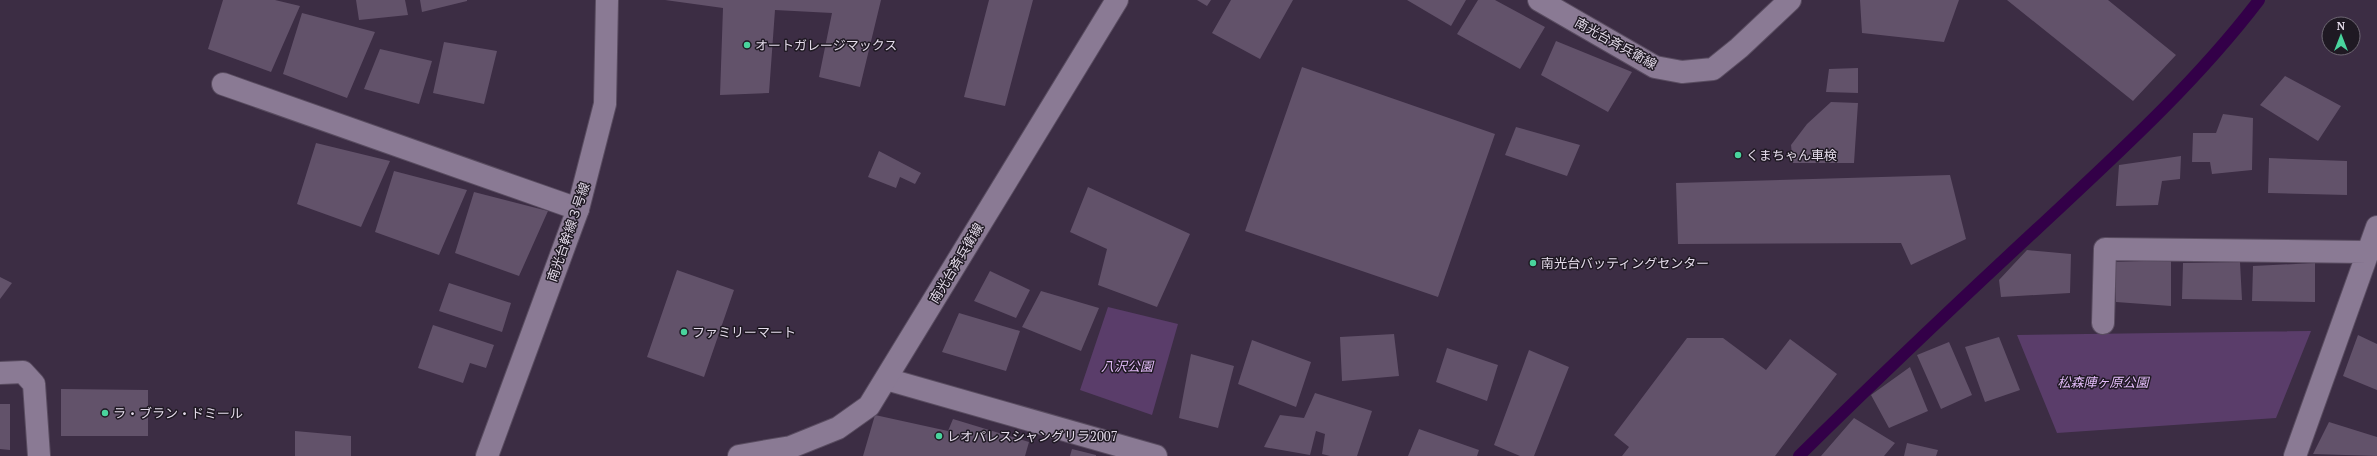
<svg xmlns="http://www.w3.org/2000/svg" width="2377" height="456" viewBox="0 0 2377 456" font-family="'PT Serif','Noto Sans JP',serif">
	<rect width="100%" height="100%" fill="#3c2d44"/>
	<path fill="#5a3d6a" d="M1108,307l70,17 -26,91 -72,-25z
		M2311,331l-35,87 -219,15 -40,-98z"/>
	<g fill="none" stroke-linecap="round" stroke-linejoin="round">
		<path stroke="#330048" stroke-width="12" d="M1799,456c78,-77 158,-153 238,-227 77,-72 158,-145 222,-229"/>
	</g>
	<path fill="#62526a" d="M223,0h52l25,6 -29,66 -63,-23z
		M356,0h49l3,15 -49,5z
		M420,0h47v1l-45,11z
		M665,0h216l-21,87 -41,-10 13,-64 -57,-3 -6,83 -49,2 3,-87z
		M989,0h44l-28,106 -41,-9z
		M1197,0h14l-4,6z
		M1231,0h62l-33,59 -48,-26z
		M1407,0h59l-15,26z
		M1478,0h17l50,27 -25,42 -63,-35z
		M1860,0h99l-15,42 -82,-9z
		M2007,0h101l68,55 -43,46z
		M302,13l73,19 -28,66 -64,-24z
		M1556,41l76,31 -24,40 -67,-37z
		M444,42l53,9 -13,53 -51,-11z
		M380,49l52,12 -13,43 -55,-15z
		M1302,67l193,67 -57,163 -193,-66z
		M1858,68v25l-32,-1 3,-23z
		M2285,76l56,30 -23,35 -58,-36z
		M1831,102l27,1 -4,60h-61l-2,-18 16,-21z
		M2223,114l30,4 -1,52 -40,4 -2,-12h-18l1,-29h23z
		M1516,127l64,18 -13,31 -62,-21z
		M316,143l74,18 -29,66 -64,-23z
		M879,151l42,22 -6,11 -15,-7 -4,11 -28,-11z
		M2181,156l-1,23 -18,2 -4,24 -42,1 3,-41z
		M2269,158l78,3v34l-79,-2z
		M394,171l73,19 -28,65 -64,-23z
		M1950,175l16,64 -55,26 -10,-22 -223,1 -2,-61z
		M1088,187l102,47 -33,73 -59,-22 9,-36 -37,-17z
		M474,192l74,19 -29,65 -64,-23z
		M2027,250l44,4 -1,39 -69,4 -2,-17z
		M2171,260v46l-55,-4 -1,-40z
		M2240,262l2,38 -60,-1 1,-36z
		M2315,263v39l-63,-1 1,-35z
		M677,270l57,20 -30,87 -57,-20z
		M990,271l40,19 -14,28 -42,-17z
		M0,277l12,6 -12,16z
		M449,283l62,20 -9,29 -63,-21z
		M1041,291l58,17 -18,43 -59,-24z
		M959,313l61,18 -14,40 -64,-19z
		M433,325l61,20 -8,23 -16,-5 -7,20 -45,-15z
		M1394,334l5,42 -57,5 -2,-44z
		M2358,335l19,9v46l-34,-14z
		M1999,337l21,53 -35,12 -20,-55z
		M1687,338h36l43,32 24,-31 47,35 -62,82h-153l7,-9 -15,-12z
		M1252,340l59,22 -15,45 -58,-23z
		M1949,342l23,53 -31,14 -24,-54z
		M1447,348l51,17 -11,36 -51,-19z
		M1529,350l40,17 -35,89h-14l-26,-11z
		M1191,354l43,12 -16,62 -39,-10z
		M1910,367l18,44 -39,17 -18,-33z
		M61,389l87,1v46h-87z
		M1315,393l57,18 -15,45h-27l-8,-2 3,-20 -9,-3 -6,24 -46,-8 16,-32 24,3z
		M0,404h10v46l-10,-1z
		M875,415l73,16 5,-12 76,23 -4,14h-162z
		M1854,418l41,25 -11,13h-63z
		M2329,422l48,15v19l-64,-2z
		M1419,429l60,21 -2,6h-69z
		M295,431l56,5v20h-56z
		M1907,443l31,7 -2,6h-32z
		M1072,449l24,6v1h-26z"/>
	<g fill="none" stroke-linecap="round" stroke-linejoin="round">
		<g stroke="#594c60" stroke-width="24">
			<path id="minor" d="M223,84l355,125
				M2103,323l2,-74 262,3
				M0,373l23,-1 11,12 5,72
				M886,379l270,77
				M2295,456l82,-229"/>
		</g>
		<g stroke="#594c60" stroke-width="24">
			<path id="tertiary" d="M1539,0l116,67 27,5 31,-3 26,-21 51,-48
				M487,456l91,-247 27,-105 2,-104
				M739,456l52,-9 47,-19 31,-22 248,-406"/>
		</g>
		<use href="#minor" stroke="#8a7a94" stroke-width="22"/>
		<use href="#tertiary" stroke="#8a7a94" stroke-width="22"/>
	</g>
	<g fill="#49d49d" stroke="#1f1923" stroke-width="1.5">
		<circle cx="747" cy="45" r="4"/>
		<circle cx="1738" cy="155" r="4"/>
		<circle cx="1533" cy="263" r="4"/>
		<circle cx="684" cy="332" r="4"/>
		<circle cx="105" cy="413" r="4"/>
		<circle cx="939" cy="436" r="4"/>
	</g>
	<g text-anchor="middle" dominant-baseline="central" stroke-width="3" stroke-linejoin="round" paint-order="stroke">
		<g font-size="13" fill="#e4dbea" stroke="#1f1923">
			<text transform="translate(1616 43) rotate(29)">南光台斉兵衛線</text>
			<text transform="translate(568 232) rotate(-71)">南光台幹線３号線</text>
			<text transform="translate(956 263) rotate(-59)">南光台斉兵衛線</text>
		</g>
		<g font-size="13" fill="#e4dbea" stroke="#1f1923" text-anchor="start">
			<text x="755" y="45">オートガレージマックス</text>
			<text x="1746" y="155">くまちゃん車検</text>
			<text x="1541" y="263">南光台バッティングセンター</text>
			<text x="692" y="332">ファミリーマート</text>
			<text x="113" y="413">ラ・ブラン・ドミール</text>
			<text x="947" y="436">レオパレスシャングリラ2007</text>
		</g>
		<g font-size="13" font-style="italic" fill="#e3bcf9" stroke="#1f1923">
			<text x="1127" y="366">八沢公園</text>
			<text x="2103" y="382">松森陣ヶ原公園</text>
		</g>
	</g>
	<g transform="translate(2341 36)"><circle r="19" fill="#1f1923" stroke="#6e6773"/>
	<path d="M0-3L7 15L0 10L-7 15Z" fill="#49d49d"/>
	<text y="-6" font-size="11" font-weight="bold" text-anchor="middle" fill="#e4dbea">N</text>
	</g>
</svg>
